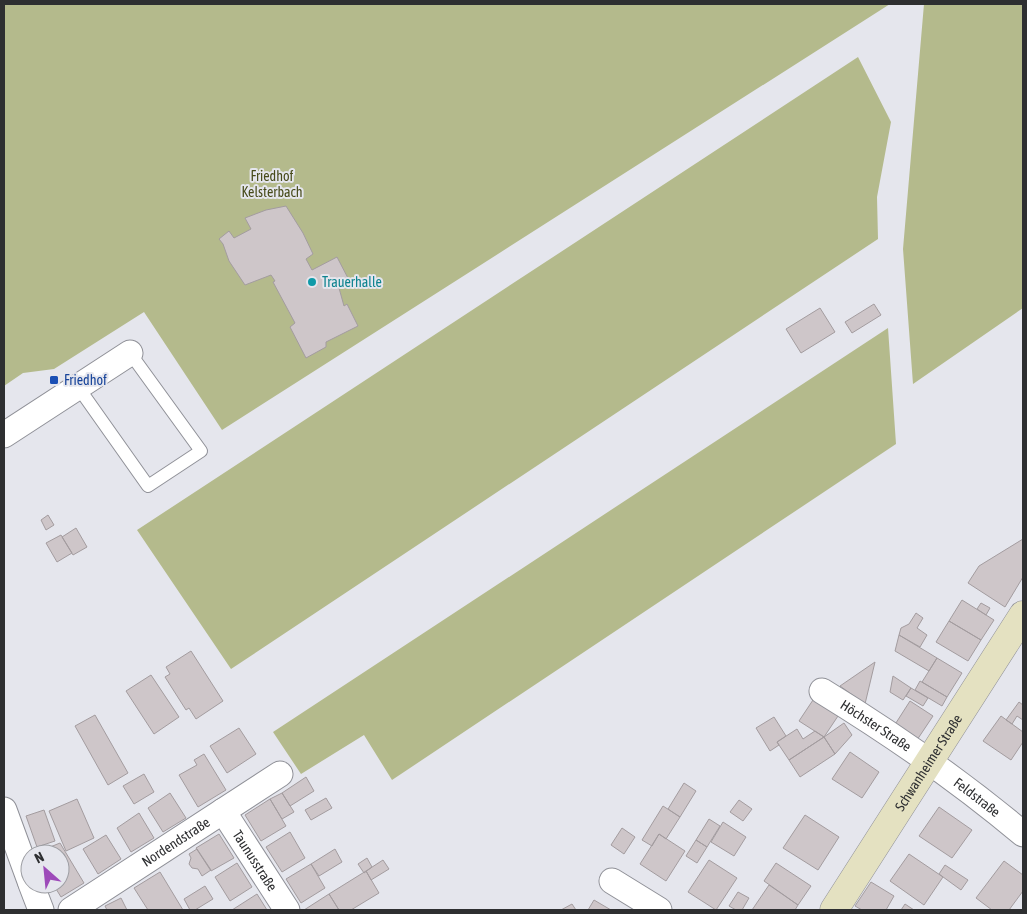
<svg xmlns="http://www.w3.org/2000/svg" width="1027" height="914" viewBox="0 0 1027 914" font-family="'Asap Condensed',sans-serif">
	<rect width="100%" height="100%" fill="#e5e6ed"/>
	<path fill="#b4ba8c" d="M4,4h886l-668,426 -78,-118 -90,57 -31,4 -19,13z
		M924,4h99v304l-110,76 -10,-135z
		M858,57l33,65 -14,75 1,42 -647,430 -94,-139z
		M888,328l8,116 -504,336 -28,-45 -63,39 -28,-42z"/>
	<path fill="#cec6c9" stroke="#a39c9f" d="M286,206l17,27 10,21 -7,5 6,11 25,-13 13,25 -11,6 5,18 3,-2 11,22 -32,16v5l-20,11 -16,-31 5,-4 -22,-41 2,-1 -4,-6 -26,10 -16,-24 -6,-17 -4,-5 10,-8 5,7 17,-9 -6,-11 21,-8z
		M874,304l7,11 -29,18 -7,-11z
		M820,308l15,24 -34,21 -15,-24z
		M48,515l6,10 -8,5 -5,-10z
		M76,528l11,19 -14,8 -11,-18z
		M61,535l11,18 -15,9 -11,-19z
		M1023,539v38l-18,30 -37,-24 11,-17z
		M962,600l32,20 -13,20 -32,-19z
		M981,603l9,5 -4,7 -9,-6z
		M916,613l7,5 -6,10 10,7 -7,12 -21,-12 2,-7 8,-4z
		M949,621l32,19 -13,21 -32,-19z
		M899,635l38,23 -8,13 -34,-20z
		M191,651l32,50 -27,18 -7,-11 -3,2 -21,-33 5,-3 -4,-7z
		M937,658l25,15 -15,24 -25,-15z
		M875,662l-10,42 -25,-18z
		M151,675l28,42 -25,17 -28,-43z
		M893,676l18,12 -8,12 -13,-8z
		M920,681l27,16 -5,9 -27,-16z
		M911,688l17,10 -5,8 -17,-10z
		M815,697l25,16 -16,24 -25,-16z
		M910,701l23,15 -16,24 -23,-14z
		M1019,702l4,3v15l-6,-4 -5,8 -6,-4z
		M95,715l33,58 -20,12 -33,-59z
		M1001,716l22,16v10l-12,18 -28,-19z
		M774,717l12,19 -9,6 2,3 -9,6 -14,-23z
		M844,723l8,12 -17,19 -11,-17z
		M239,728l17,26 -29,19 -17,-27z
		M797,729l6,10 12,-8 9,6 -35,23 -12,-18z
		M824,737l11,17 -35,23 -11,-17z
		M850,752l29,20 -17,26 -30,-19z
		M204,754l22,36 -28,17 -19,-32 18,-10 -3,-5z
		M144,774l10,18 -20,12 -11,-18z
		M306,777l8,14 -24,15 -8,-13z
		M684,783l12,8 -16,26 -12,-8z
		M170,793l16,25 -23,14 -15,-24z
		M282,793l12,19 -12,7 -12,-20z
		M326,798l6,10 -21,12 -6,-10z
		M77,799l17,39 -28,13 -17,-40z
		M270,799l16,27 -25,15 -16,-26z
		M739,800l13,9 -9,12 -13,-9z
		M663,806l17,11 -14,22 -7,-5 -7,12 -10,-6z
		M939,807l33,23 -20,28 -33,-22z
		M44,810l11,31 -18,6 -11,-31z
		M139,813l15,25 -23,14 -14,-24z
		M805,815l34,22 -21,33 -35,-22z
		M709,819l11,7 -13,21 -11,-7z
		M723,822l23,15 -12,19 -23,-14z
		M622,828l13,9 -11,17 -13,-9z
		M290,832l15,26 -23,14 -16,-25z
		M219,834l15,24 -23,13 -15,-23z
		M659,834l26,17 -19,30 -26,-17z
		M106,835l15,24 -23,15 -15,-25z
		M696,840l11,7 -10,16 -11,-7z
		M60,843l24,40 -23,14 -8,-13h7v-30h-21l-1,-2z
		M197,849l14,21 -9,6 -4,-7 -6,-1 -3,-4 2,-6 -2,-4z
		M335,849l7,13 -23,14 -8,-12z
		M909,854l34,23 -19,28 -34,-24z
		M367,858l5,9 -8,6 -6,-9z
		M383,860l6,9 -18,11 -5,-9z
		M709,860l28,18 -21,32 -28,-18z
		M1004,861l19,14v16l-14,19h-17l-16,-12z
		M237,863l15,24 -22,14 -15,-24z
		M776,863l35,23 -13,19 -34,-24z
		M311,864l14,24 -24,15 -15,-24z
		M945,865l23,15 -7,10 -22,-16z
		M366,871l13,22 -28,17h-12l-10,-16z
		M160,872l23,38h-35l-14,-22z
		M871,882l23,14 -8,14h-24l-7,-4z
		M769,885l29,20 -3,5h-43z
		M205,886l8,13 -18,11h-5l-6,-11z
		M738,892l11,6 -7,12h-6l-7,-4z
		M257,894l10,16h-35z
		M329,894l10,16h-35z
		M121,898l6,12h-20l-2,-4z
		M594,900l17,10h-23z
		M572,904l4,6h-15z
		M905,904l9,6h-13z"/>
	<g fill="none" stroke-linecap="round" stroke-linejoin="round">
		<g stroke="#909198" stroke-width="14">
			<path id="lane" d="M78,387l70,99 53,-35 -71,-98"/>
		</g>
		<g stroke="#909198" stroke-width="27">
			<g id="street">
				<path d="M4,435l126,-82"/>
				<path id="s1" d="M822,691c70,43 138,90 201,143"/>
				<path d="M4,810l26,71"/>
				<path id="s2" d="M223,811l64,99"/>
				<path d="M612,881l47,29"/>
				<path d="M31,884l10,26"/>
				<path id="s3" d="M71,910l209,-136"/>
			</g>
		</g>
		<g stroke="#909198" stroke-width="29">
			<g id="secondary">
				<path id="s4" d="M834,910l189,-295"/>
			</g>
		</g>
		<use href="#lane" stroke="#fff" stroke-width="12"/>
		<use href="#street" stroke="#fff" stroke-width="25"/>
		<use href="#secondary" stroke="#e4e1c1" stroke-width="28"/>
	</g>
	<circle fill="#0f9aa8" stroke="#e5e6ed" stroke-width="2" cx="312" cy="282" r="5"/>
	<rect fill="#1a4fb4" stroke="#e5e6ed" stroke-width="2" x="49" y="375" width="10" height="10" rx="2.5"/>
	<g text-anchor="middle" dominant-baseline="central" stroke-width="4" stroke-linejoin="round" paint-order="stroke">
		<g font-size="14" fill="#474b1a" stroke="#e5e6ed">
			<text x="272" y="176">Friedhof<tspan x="272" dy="16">Kelsterbach</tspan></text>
		</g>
		<g font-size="14" fill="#0d838f" stroke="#e5e6ed" text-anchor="start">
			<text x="322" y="282">Trauerhalle</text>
		</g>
		<g font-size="14" fill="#164399" stroke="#e5e6ed" text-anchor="start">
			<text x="64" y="380">Friedhof</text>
		</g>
		<g font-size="14" fill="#2e2f31" stroke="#e5e6ed">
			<text stroke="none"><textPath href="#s1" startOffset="64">Höchster Straße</textPath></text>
			<text stroke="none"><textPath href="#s4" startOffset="175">Schwanheimer Straße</textPath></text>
			<text stroke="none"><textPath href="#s1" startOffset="188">Feldstraße</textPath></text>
			<text stroke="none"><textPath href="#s3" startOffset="125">Nordendstraße</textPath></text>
			<text stroke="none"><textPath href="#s2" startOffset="59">Taunusstraße</textPath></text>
		</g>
	</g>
	<rect width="1027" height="914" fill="none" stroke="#2e2f31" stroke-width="10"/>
	<g transform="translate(45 869) rotate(333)"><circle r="24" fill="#e5e6ed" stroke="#9c9da2"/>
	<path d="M0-4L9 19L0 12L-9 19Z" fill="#9d4ab9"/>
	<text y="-8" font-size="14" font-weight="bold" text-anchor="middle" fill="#2e2f31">N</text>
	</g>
</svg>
